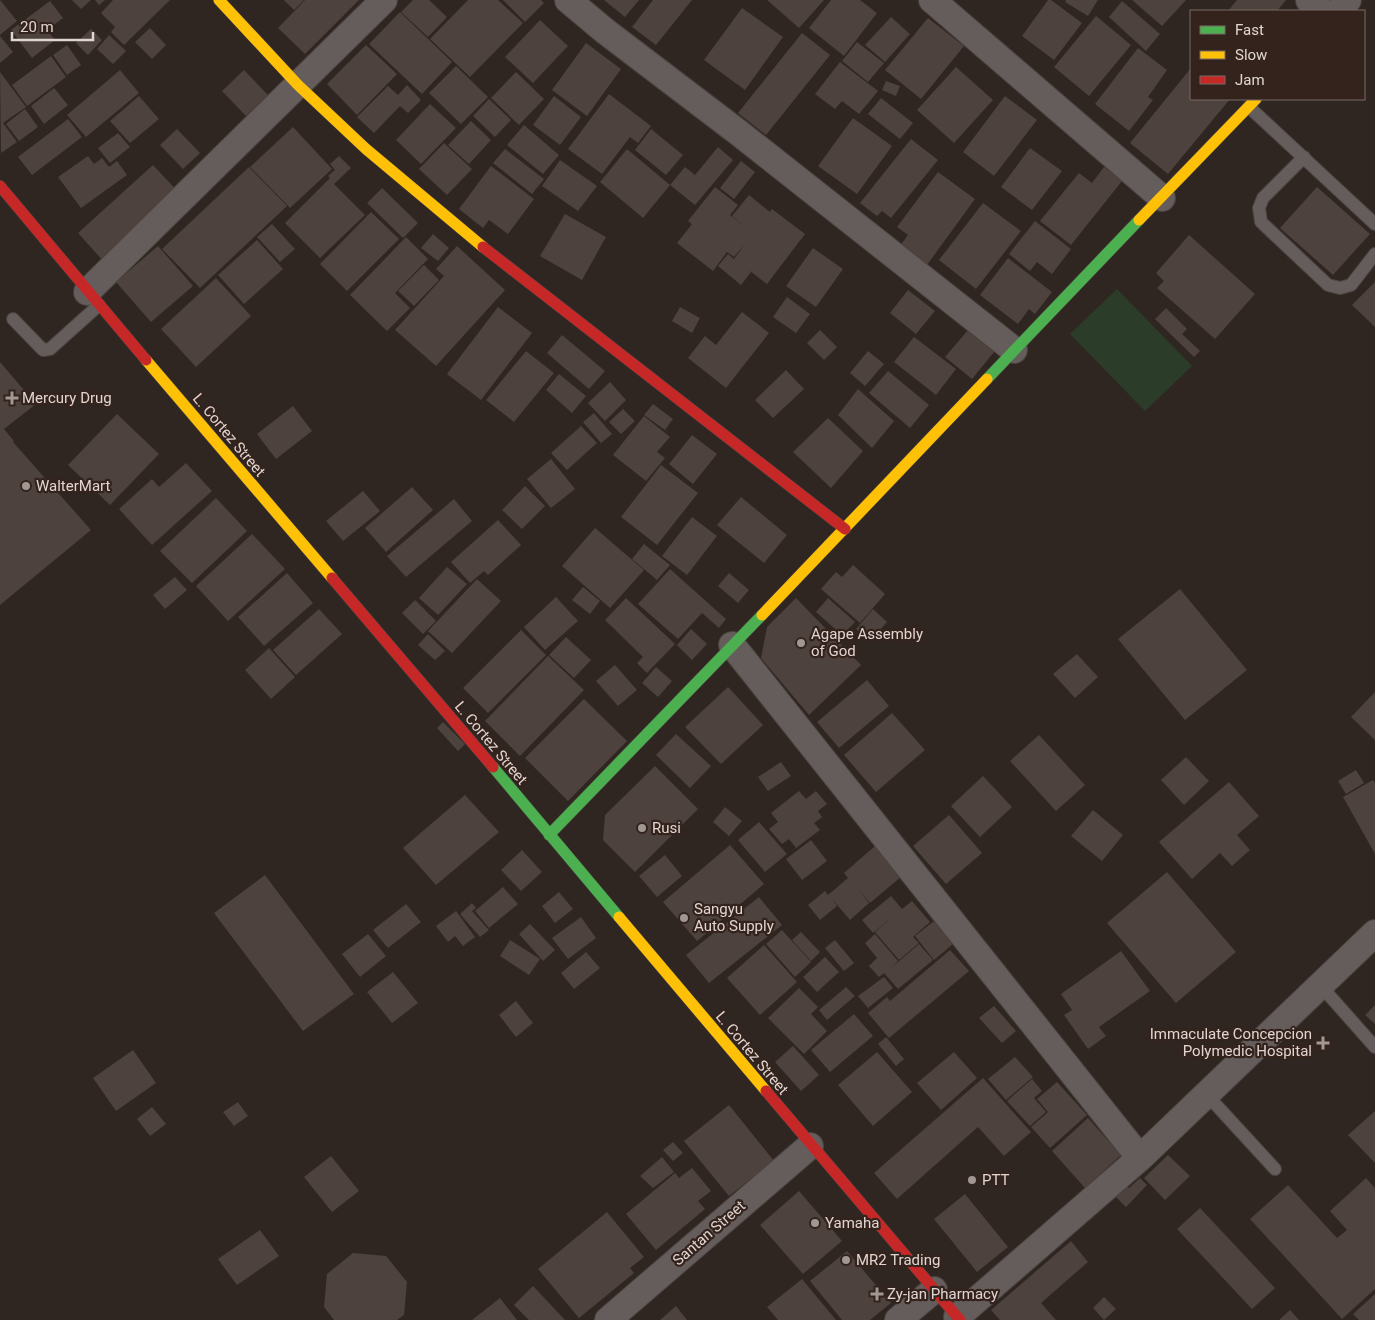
<svg xmlns="http://www.w3.org/2000/svg" width="1375" height="1320" viewBox="0 0 1375 1320" font-family="Roboto,sans-serif">
	<rect width="100%" height="100%" fill="#2f2622"/>
	<path fill="#2b3c28" d="M1117,289l75,77 -47,45 -75,-77z"/>
	<path fill="#4d423d" d="M0,0l17,21 -17,14z
		M72,0h19l-10,9z
		M95,0h10l-6,5z
		M113,0h57l-46,45 -13,-13 4,-5 -14,-14z
		M284,0h20l-10,10z
		M305,0h54l-54,54 -27,-26z
		M413,0h16l18,17 -19,20 -27,-25z
		M468,0h30l25,23 -53,54 -40,-38z
		M503,0h38l3,3 -19,19z
		M604,0h35l-14,17z
		M653,0h39l-36,45 -24,-18z
		M767,0h57l-25,28z
		M831,0h29l17,13 -33,43 -35,-28z
		M1048,0h3l31,23 -28,37 -32,-24z
		M1066,0h32l-10,16 -23,-14z
		M1132,0h54l-24,26z
		M1237,0h49l-9,11h-49z
		M50,1l13,17 -16,12 8,10 -23,18 -21,-28z
		M1122,1l38,33 -14,17 -37,-34z
		M742,8l41,29 -38,53 -41,-30z
		M400,12l52,50 -30,32 -53,-50z
		M1096,16l35,29 -42,51 -35,-29z
		M891,17l19,17 -25,28 -20,-17z
		M928,18l36,28 -43,53 -36,-29z
		M540,20l28,26 -35,37 -28,-26z
		M150,28l16,17 -14,14 -17,-17z
		M91,29l11,11 -14,15 -12,-12z
		M802,33l28,22 -64,80 -28,-22z
		M109,35l17,16 -13,13 -16,-15z
		M0,36l13,16 -13,11z
		M857,42l27,21 -16,19 -26,-21z
		M586,43l35,26 -34,47 -35,-26z
		M67,45l14,20 -14,10 -14,-20z
		M366,45l31,29 -40,41 -30,-31z
		M1138,48l29,22 -19,27 5,3 -24,31 -34,-27z
		M51,56l15,21 -39,29 -15,-21z
		M840,62l38,29 -19,23 -17,-13 -7,8 -20,-15z
		M456,66l32,31 -27,27 -32,-31z
		M956,67l37,33 -39,43 -37,-33z
		M1191,68v31h39l-62,75 -38,-31z
		M120,70l19,23 -53,44 -19,-22z
		M244,70l24,25 -22,21 -24,-25z
		M0,72l26,35 -23,16 14,19 -16,11z
		M516,72l28,27 -25,26 -28,-27z
		M886,81l14,5 -4,10 -14,-6z
		M407,85l14,15 -13,13 -8,-7 -26,27 -17,-16 31,-31 10,9z
		M54,88l14,17 -24,19 -13,-18z
		M609,94l42,32 -13,17 -8,-6 -28,37 -34,-25z
		M139,96l20,23 -29,24 -20,-22z
		M554,96l27,21 -21,28 -27,-20z
		M1005,96l32,24 -43,56 -31,-24z
		M881,98l32,25 -13,16 -32,-25z
		M489,99l22,21 -16,17 -22,-21z
		M430,104l26,24 -35,36 -25,-24z
		M25,109l13,18 -19,14 -13,-17z
		M853,118l39,28 -35,48 -39,-28z
		M68,119l14,18 -50,38 -14,-18z
		M471,121l20,19 -22,24 -21,-19z
		M524,125l35,30 -16,19 -36,-29z
		M293,127l39,42 -42,39 -40,-41z
		M177,129l23,24 -17,16 -23,-24z
		M651,129l32,26 -17,20 -31,-25z
		M118,133l12,14 -20,16 -12,-15z
		M911,139l27,21 -47,58 -9,-7 -5,5 -17,-13z
		M444,143l28,26 -25,26 -28,-26z
		M718,147l15,13 -38,45 -25,-20 15,-18 10,8z
		M1030,148l32,23 -30,39 -31,-23z
		M505,149l39,30 -12,15 -39,-31z
		M627,149l43,36 -27,33 -43,-36z
		M88,156l6,8 8,-6 7,9 8,-6 10,14 -46,33 -23,-31z
		M339,156l12,12 -17,16 31,31 -45,43 -35,-35 45,-45 -2,-2 7,-6 -5,-6z
		M560,160l37,26 -19,25 -36,-25z
		M741,161l14,11 -21,27 -14,-11z
		M153,165l27,29 -75,69 -27,-30z
		M491,166l43,33 -26,35 -19,-14 -6,8 -24,-19z
		M249,167l38,39 -87,82 -38,-39z
		M1104,167l18,14 -51,64 -31,-24 39,-48 13,10z
		M938,172l37,27 -48,66 -27,-19 8,-11 -11,-8z
		M715,187l23,18 -8,10 15,12 -13,-11 17,-21 21,17 2,-3 33,25 -38,50 -21,-16 5,4 -10,13 -23,-19 10,-12 6,5 11,-15 -11,13 -7,-5 -14,19 -36,-28 15,-19 -4,-3z
		M1317,187l53,47 -37,41 -53,-47z
		M382,188l36,35 -15,15 -36,-35z
		M983,203l38,28 -45,58 -37,-29z
		M371,212l28,27 -52,52 -27,-27z
		M565,214l41,23 -24,43 -42,-24z
		M1035,221l36,28 -19,25 -15,-12 -7,9 -21,-17z
		M272,224l23,25 -15,13 -23,-25z
		M433,234l16,14 -11,13 -17,-13z
		M1189,235l66,59 -40,45 -58,-51 7,-7 -8,-8z
		M406,237l22,22 -33,34 15,15 -23,23 -37,-36z
		M257,240l26,29 -39,35 -26,-29z
		M158,246l35,40 -42,36 -35,-40z
		M457,246l48,44 -69,76 -41,-36 49,-54 -8,-7z
		M813,248l30,21 -27,38 -30,-21z
		M1008,258l44,34 -17,22 -6,-5 -11,15 -38,-29z
		M424,265l15,15 -25,26 -16,-15z
		M216,278l35,38 -55,51 -35,-38z
		M1375,282v45l-23,-22z
		M908,290l27,21 -19,23 -26,-21z
		M787,297l23,17 -14,19 -23,-16z
		M498,307l34,26 -51,67 -34,-26z
		M680,307l20,11 -8,15 -20,-12z
		M1166,308l21,21 -5,5 18,17 -6,6 -39,-38z
		M742,312l27,21 -43,55 -38,-30 17,-22 11,9z
		M820,330l17,17 -13,13 -17,-17z
		M968,330l26,22 -22,27 -27,-22z
		M562,335l43,36 -16,18 -42,-36z
		M914,337l42,32 -20,26 -42,-33z
		M526,351l28,22 -40,49 -28,-22z
		M868,351l16,13 -19,22 -15,-13z
		M0,362l36,42 -32,25 10,12 -1,1 78,88 -91,75z
		M786,370l18,19 -31,29 -18,-18z
		M888,371l41,34 -19,23 -41,-35z
		M559,374l27,22 -14,17 -26,-23z
		M610,382l16,18 -21,21 -17,-18z
		M858,389l36,32 -22,27 -34,-33z
		M653,404l20,15 -8,11 -21,-15z
		M293,406l19,25 -36,28 -19,-25z
		M623,409l12,12 -14,13 -12,-12z
		M594,413l18,21 -11,9 -18,-21z
		M117,414l42,40 -49,51 -42,-40z
		M644,416l26,21 -13,15 8,6 -19,23 -33,-26z
		M828,418l35,33 -32,37 -38,-36z
		M581,426l16,17 -30,27 -16,-17z
		M692,435l25,19 -24,30 -24,-20z
		M551,459l24,30 -24,19 -24,-29z
		M186,463l26,28 -60,54 -33,-36 33,-30 7,8z
		M661,465l37,28 -41,52 -36,-28z
		M525,486l20,20 -23,23 -20,-19z
		M412,487l21,23 -47,42 -21,-24z
		M363,491l17,20 -37,30 -17,-20z
		M741,497l46,38 -23,28 -47,-38z
		M216,498l31,33 -55,52 -32,-32z
		M454,499l18,22 -66,56 -19,-21z
		M692,517l25,19 -30,39 -25,-19z
		M498,520l23,25 -33,30 -4,-4 -14,12 -19,-21z
		M595,528l49,42 -34,38 -48,-42z
		M252,534l33,35 -57,52 -32,-35z
		M644,544l26,21 -13,15 -25,-21z
		M853,565l32,29 -25,29 -39,-34 15,-17 6,5z
		M447,567l20,17 -29,31 -19,-17z
		M670,569l56,50 -7,9 -17,-15 -24,26 -40,-35z
		M287,573l26,30 -49,43 -26,-29z
		M729,573l20,17 -11,13 -20,-17z
		M175,577l12,13 -22,19 -12,-14z
		M477,579l24,22 -49,52 -24,-22z
		M583,587l17,14 -10,13 -18,-14z
		M1180,589l67,81 -62,50 -67,-81z
		M556,597l22,24 -33,29 -21,-23z
		M626,598l49,46 -28,29 -10,-10 6,-6 -38,-37z
		M796,598l65,67 -52,50 -48,-57 6,-31z
		M828,598l27,24 -13,13 -26,-23z
		M415,600l21,21 -13,13 -21,-21z
		M319,609l23,25 -46,41 -23,-25z
		M873,609l14,13 -17,19 -14,-12z
		M691,629l16,15 -15,16 -15,-15z
		M521,630l25,25 -58,58 -25,-25z
		M428,634l17,17 -10,9 -17,-15z
		M566,637l25,23 -17,18 -25,-23z
		M269,648l26,29 -24,22 -26,-29z
		M1077,654l21,23 -23,21 -22,-24z
		M548,656l36,34 -64,66 -35,-35z
		M615,665l22,25 -19,16 -22,-25z
		M656,667l16,14 -14,16 -16,-14z
		M867,680l22,26 -50,42 -22,-26z
		M728,687l35,38 -42,39 -36,-37z
		M1375,692v48l-24,-23z
		M584,699l43,42 -59,60 -43,-43z
		M892,713l33,37 -49,42 -32,-37z
		M443,722l22,22 -7,7 -21,-23z
		M676,734l35,32 -21,22 -34,-33z
		M1039,735l46,50 -29,26 -46,-50z
		M1186,757l23,24 -25,24 -23,-25z
		M781,762l10,14 -23,15 -10,-14z
		M655,766l43,43 -63,63 -32,-32 2,-25z
		M1356,770l8,13 -18,11 -8,-13z
		M983,776l29,31 -32,30 -29,-31z
		M1373,780l2,3v71l-32,-57z
		M1229,782l30,34 -22,19 13,15 -18,16 -12,-13 -28,26 -33,-37z
		M799,791l7,8 10,-8 11,13 -9,7 4,6 -8,6 6,7 -24,18 -7,-9 -7,5 -13,-15 9,-7 -7,-9z
		M465,795l34,37 -63,53 -33,-37z
		M725,807l17,14 -13,15 -16,-14z
		M1093,810l30,25 -21,26 -31,-25z
		M949,815l33,38 -36,31 -33,-38z
		M759,822l28,32 -22,18 -27,-32z
		M811,840l16,21 -25,19 -16,-21z
		M730,845l34,39 -67,57 -34,-39z
		M875,846l27,30 -32,27 -11,-13 10,13 -19,17 -17,-20 4,6 -17,14 -12,-15 17,-14 3,4 20,-17 -4,-5z
		M522,850l20,22 -21,19 -20,-21z
		M665,855l17,21 -25,21 -18,-21z
		M1167,872l69,80 -60,51 -69,-80z
		M265,875l89,119 -51,37 -89,-118z
		M503,887l15,17 -29,24 -14,-17z
		M559,892l14,17 -18,14 -13,-17z
		M891,896l11,13 10,-8 18,21 -17,15 6,6 -20,17 -24,-28 19,-17 -21,18 -11,-13z
		M759,897l23,28 -73,58 -23,-28z
		M472,903l4,5 -4,3 17,19 -9,7 -20,-23z
		M406,904l15,18 -33,26 -15,-18z
		M456,911l19,26 -12,9 -8,-10 -7,6 -12,-16z
		M581,917l15,21 -28,21 -16,-21z
		M934,921l19,23 -19,16 -19,-24z
		M530,924l25,26 -12,11 -24,-27z
		M782,930l29,32 -16,15 -29,-33z
		M801,932l19,20 -9,9 -19,-21z
		M368,934l18,22 -26,21 -18,-23z
		M875,934l23,27 -7,7 28,-24 14,16 -35,29 -14,-16 -5,4 -10,-11 8,-8 -12,-15z
		M510,940l30,19 -11,16 -29,-19z
		M835,940l19,23 -10,8 -19,-23z
		M764,945l33,37 -37,33 -33,-37z
		M950,950l19,21 -80,67 -21,-25 19,-16 3,4z
		M1121,951l29,40 -51,36 7,9 -18,13 -24,-34 8,-5 -11,-16z
		M586,952l14,16 -26,21 -13,-16z
		M825,957l14,15 -22,20 -14,-15z
		M393,972l25,31 -26,20 -25,-31z
		M884,977l9,11 -25,20 -10,-12z
		M846,987l9,9 -28,24 -8,-10z
		M799,988l19,19 -7,7 16,17 -23,23 -36,-36z
		M516,1001l17,22 -17,14 -17,-22z
		M1375,1005v19l-10,-9z
		M994,1006l22,25 -14,12 -23,-25z
		M854,1014l19,22 -43,36 -19,-22z
		M886,1037l18,22 -8,7 -18,-22z
		M793,1046l26,29 -18,16 -26,-29z
		M133,1050l23,33 -40,28 -23,-33z
		M877,1052l35,40 -39,34 -35,-41z
		M954,1052l23,26 -36,32 -24,-27z
		M1015,1057l18,20 -27,23 -18,-21z
		M983,1078l48,54 -27,24 -26,-29 -81,72 -23,-26z
		M1032,1079l10,12 -8,7 12,14 -16,14 -23,-25z
		M1057,1082l30,33 -37,33 -19,-21 17,-15 -11,-13z
		M238,1102l10,14 -14,10 -11,-14z
		M729,1105l45,56 -45,35 -45,-55z
		M152,1107l14,17 -16,12 -13,-17z
		M1375,1111v52l-27,-28z
		M1088,1118l33,37 -36,33 -33,-37z
		M673,1142l10,11 -10,8 -10,-11z
		M1168,1155l22,21 -25,24 -21,-22z
		M331,1156l28,35 -27,21 -28,-35z
		M662,1157l12,15 -21,16 -13,-12z
		M692,1168l19,23 -13,10 7,8 -49,41 -30,-36 49,-41 4,5z
		M1140,1178l7,7 -21,22 -13,-13 10,-11 6,5z
		M1366,1178l9,10v101l-33,30 -92,-100 38,-34 49,53 10,-8 -17,-19z
		M799,1191l43,50 -39,33 -43,-49z
		M965,1194l43,53 -31,25 -43,-53z
		M1200,1208l75,80 -23,21 -75,-80z
		M607,1212l37,45 -14,11 4,5 -55,45 -41,-49z
		M260,1230l19,26 -42,29 -19,-26z
		M1071,1241l17,21 -47,41 15,17h-56l-9,-10z
		M847,1251l44,52 -21,17h-28l-32,-39z
		M353,1253l33,3 21,26 -3,33 -7,5h-63l-10,-13 3,-33z
		M802,1279l34,41h-58l-11,-13z
		M533,1286l32,34h-36l-15,-15z
		M1375,1294v26h-16l-6,-6z
		M1104,1297l12,12 -12,11 -11,-12z
		M500,1298l17,22h-45z
		M676,1306l11,14h-27z
		M1290,1310l9,10h-20z"/>
	<g fill="none" stroke-linecap="round" stroke-linejoin="round">
		<g stroke="#4a433f" stroke-width="14">
			<path id="lane" d="M1249,107l126,117
				M1304,157l-41,41 -4,10 2,14 67,63 12,3 11,-3 24,-31
				M13,319l30,31 7,-1 49,-44
				M1320,985l55,62
				M1207,1095l68,74"/>
		</g>
		<g stroke="#4a433f" stroke-width="28">
			<path id="street" d="M568,0l37,31 134,102 275,217
				M932,0l230,198
				M1309,0l13,11
				M1339,11l9,-11
				M87,292l297,-292
				M732,645l408,513
				M957,1317l183,-159 235,-225
				M608,1320l202,-174
				M898,1320l36,-30"/>
		</g>
		<g stroke="#4a433f" stroke-width="12">
			<path id="fast" d="M987,379l152,-159
				M493,767l126,150
				M549,835l213,-220"/>
		</g>
		<g stroke="#4a433f" stroke-width="12">
			<path id="slow" d="M219,0l79,85 68,64 117,98
				M1139,220l117,-121
				M146,360l186,218
				M762,615l225,-236
				M619,917l147,174"/>
		</g>
		<g stroke="#4a433f" stroke-width="12">
			<path id="jam" d="M0,186l146,174
				M483,247l362,282
				M332,578l161,189
				M766,1091l194,229"/>
		</g>
		<use href="#lane" stroke="#645d5c" stroke-width="12"/>
		<use href="#street" stroke="#645d5c" stroke-width="26"/>
		<use href="#fast" stroke="#4caf50" stroke-width="11"/>
		<use href="#slow" stroke="#ffc107" stroke-width="11"/>
		<use href="#jam" stroke="#c62828" stroke-width="11"/>
	</g>
	<g fill="#a29893" stroke="#34231d" stroke-width="2">
		<path d="M9.5 390.5h5v5h5v5h-5v5h-5v-5h-5v-5h5z"/>
		<circle cx="26" cy="486" r="5"/>
		<circle cx="801" cy="643" r="5"/>
		<circle cx="642" cy="828" r="5"/>
		<circle cx="684" cy="918" r="5"/>
		<path d="M1320.5 1035.5h5v5h5v5h-5v5h-5v-5h-5v-5h5z"/>
		<circle cx="972" cy="1180" r="5"/>
		<circle cx="815" cy="1223" r="5"/>
		<circle cx="846" cy="1260" r="5"/>
		<path d="M874.5 1286.5h5v5h5v5h-5v5h-5v-5h-5v-5h5z"/>
	</g>
	<g text-anchor="middle" dominant-baseline="central" stroke-width="4.5" stroke-linejoin="round" paint-order="stroke">
		<g font-size="15" fill="#e0d5d0" stroke="#34231d" text-anchor="start">
			<text x="22" y="398">Mercury Drug</text>
			<text x="36" y="486">WalterMart</text>
			<text x="811" y="634">Agape Assembly<tspan x="811" dy="17">of God</tspan></text>
			<text x="652" y="828">Rusi</text>
			<text x="694" y="909">Sangyu<tspan x="694" dy="17">Auto Supply</tspan></text>
			<text x="1312" y="1034" text-anchor="end">Immaculate Concepcion<tspan x="1312" dy="17">Polymedic Hospital</tspan></text>
			<text x="982" y="1180">PTT</text>
			<text x="825" y="1223">Yamaha</text>
			<text x="856" y="1260">MR2 Trading</text>
			<text x="887" y="1294">Zy-jan Pharmacy</text>
		</g>
		<g font-size="15" fill="#e0d5d0" stroke="#34231d">
			<text transform="translate(229 435) rotate(50)">L. Cortez Street</text>
			<text transform="translate(491 743) rotate(50)">L. Cortez Street</text>
			<text transform="translate(752 1053) rotate(50)">L. Cortez Street</text>
			<text transform="translate(709 1233) rotate(-41)">Santan Street</text>
		</g>
	</g>
	<rect x="1190" y="10" width="175" height="90" fill="#34231d" stroke="#796a65"/>
	<rect x="1200" y="26" width="25" height="8" fill="#4caf50" stroke="#796a65"/>
	<text x="1235" y="35" font-size="15" fill="#e0d5d0">Fast</text>
	<rect x="1200" y="51" width="25" height="8" fill="#ffc107" stroke="#796a65"/>
	<text x="1235" y="60" font-size="15" fill="#e0d5d0">Slow</text>
	<rect x="1200" y="76" width="25" height="8" fill="#c62828" stroke="#796a65"/>
	<text x="1235" y="85" font-size="15" fill="#e0d5d0">Jam</text>
	<path d="M12 32v8h81v-8" fill="none" stroke="#e0d5d0" stroke-width="2.5"/>
	<text x="20" y="32" font-size="15" fill="#e0d5d0" stroke="#34231d" stroke-width="4" paint-order="stroke">20 m</text>
</svg>
